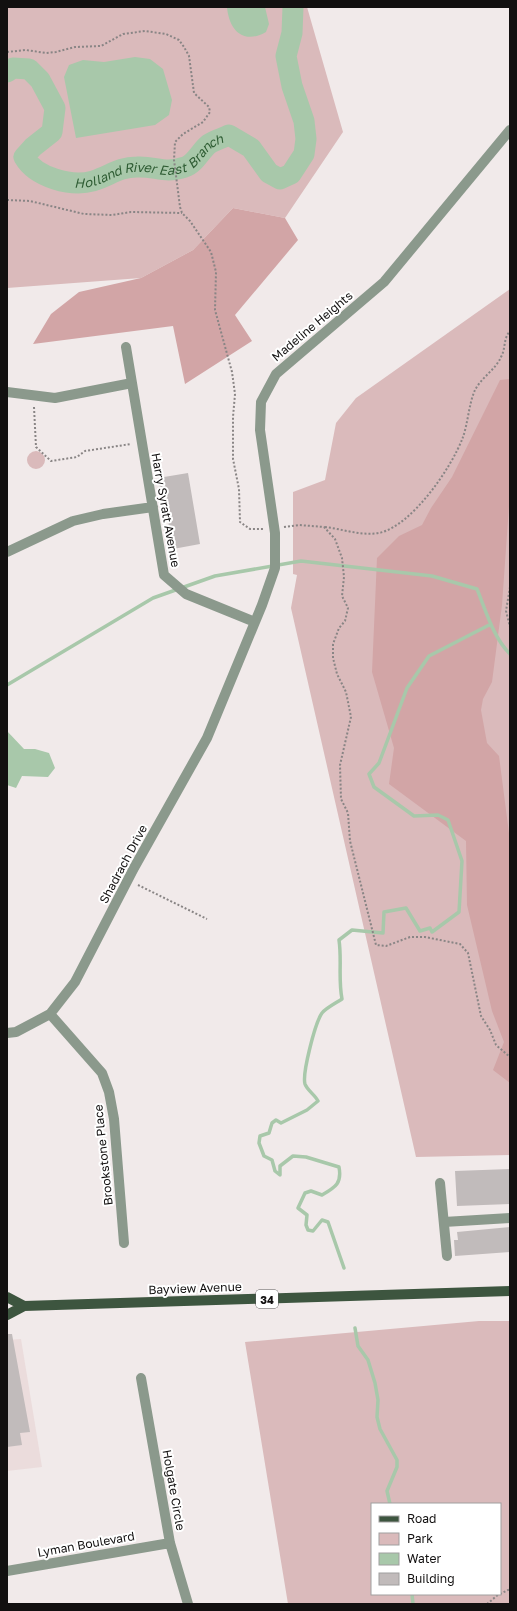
<svg xmlns="http://www.w3.org/2000/svg" width="517" height="1611" viewBox="0 0 517 1611" font-family="'Golos Text',sans-serif">
	<rect width="100%" height="100%" fill="#f1eaea"/>
	<path fill="#ebdcdc" d="M21,1339l21,128 -35,4v-131z"/>
	<path fill="#dababb" fill-rule="evenodd" d="M7,7h300l36,125 -58,86 -52,-10 -40,42 -52,28 -134,10z
		M510,289v866l-94,2 -125,-549 6,-33 -4,-1v-82l32,-12 11,-57 20,-25z
		M27 460a9 9 0 1 1 18 0a9 9 0 1 1-18 0Z
		M479,1321h31v283h-222l-43,-262zM372,1504h128v90h-128z"/>
	<path fill="#d2a5a6" d="M233,208l52,10 13,22 -63,75 17,26 -67,43 -12,-58 -140,18 18,-30 28,-22 62,-14 52,-28z
		M510,379v113l-8,113 -10,77 -9,17 -2,11 6,33 12,13 11,85v242l-17,-13 11,-28 -12,-31 -25,-106 -1,-64 -77,-57 5,-36 -22,-76 5,-114 22,-22 23,-11 9,-17 21,-31 48,-97z"/>
	<path fill="#a8c8aa" d="M227,7h38l4,17 -3,8c-23,13 -37,-2 -39,-25z
		M135,57l15,2 13,10 9,31 -3,15 -14,10 -79,13 -12,-61 5,-12 14,-5 21,2z
		M7,731l17,18h11l14,4 6,15 -7,9 -26,-1 -6,12 -9,-3z"/>
	<g fill="none" stroke-linecap="round" stroke-linejoin="round">
		<path stroke="#a8c8aa" stroke-width="3.5" d="M7,685l146,-87 62,-22 86,-15 131,15 45,13c9,22 16,48 33,65
			M344,1268l-16,-46 -6,-2 -9,11 -5,-1 -2,-5 1,-10 -9,-7 7,-15 6,-2 11,4c14,-8 20,-12 17,-28l-33,-10 -13,-1 -13,10v9l-5,-4 -3,-11 -8,-4 -5,-13 1,-7 9,-3 3,-10 4,-3 5,3 26,-13 11,-9c-3,-6 -11,-11 -13,-17 -3,-10 10,-61 17,-71 4,-5 14,-10 20,-14 -4,-20 0,-39 -3,-59l13,-10 31,3 1,-21 22,-4 14,23 10,-3 2,4 27,-20 3,-51 -14,-41 -10,-5 -24,1 -40,-29 -5,-13 10,-11 28,-75 22,-32 62,-32
			M355,1328l3,18 10,14 7,23 3,17 -1,17 3,12 17,31v7l-10,24 3,13
			M412,1594l1,10"/>
		<path stroke="#a8c8aa" stroke-width="21" id="s1" d="M7,72l6,-4 16,1 11,11 15,28 -3,24 -19,15 -9,10c12,21 48,30 69,24 17,-5 25,-14 44,-14 19,-1 27,7 48,0 10,-3 16,-17 24,-23 6,-4 14,-6 20,-9l22,13 18,25 11,6 11,-5 13,-20 2,-15 -2,-18 -12,-35 -6,-30 6,-23 1,-26"/>
	</g>
	<path fill="#c1bbbb" d="M188,473l12,71 -27,5 -11,-62h-2l-2,-9z
		M510,1169v35l-53,2 -2,-35z
		M510,1227v25l-55,4 -1,-16h4l-1,-8z
		M7,1334h5l18,98 -10,1 2,12 -15,2z"/>
	<g fill="none" stroke-linecap="round" stroke-linejoin="round">
		<path stroke="#898585" stroke-width="2" stroke-dasharray="2 2" stroke-linecap="butt" d="M7,52l19,-2 20,3 10,-1 19,-5 26,-1 22,-12 22,-3 21,3 13,6 5,7 5,9 5,37 15,14 1,5 -7,10 -20,12 -8,8 -1,18 6,47 2,6 8,8 21,31 5,20 -1,38 17,62 3,22 -2,23v42l6,30 1,33 10,7h14
			M7,200l23,1 54,13 28,1 19,-3 51,1
			M34,407l2,40 15,14 26,-4 8,-6 46,-7
			M284,527l15,-2 25,2 11,12 7,19 2,19 -2,19 6,12 -3,13 -6,7 -6,16v14l4,16 9,18 5,25 -11,48 1,34 7,14 2,28 26,104 10,1 24,-9h15l35,7 8,9 13,63 9,14 6,15 14,12
			M325,527c17,2 36,9 54,6 33,-7 73,-66 84,-96 5,-14 6,-34 12,-47 7,-13 21,-21 26,-33 5,-9 2,-18 9,-26
			M510,587l-4,24 4,16
			M138,885l69,34
			M500,1594l10,-5
			M487,1604l12,-10"/>
		<path stroke="#8b998c" stroke-width="10" d="M126,347l38,228 22,19 69,28
			M7,392l48,6 77,-15
			M7,552l66,-31 30,-7 50,-7
			M50,1014l52,59 7,19 5,27 10,124
			M7,1033l9,-1 34,-18 25,-32 59,-114 73,-130 55,-133 13,-37v-35l-15,-103 1,-28 15,-28 108,-92 126,-152
			M440,1183l7,73
			M444,1222l66,-4
			M141,1378l29,165 18,61
			M7,1571l163,-28"/>
		<path stroke="#3d553f" stroke-width="10" d="M7,1297l17,9
			M7,1315l17,-9 486,-15"/>
	</g>
	<g text-anchor="middle" dominant-baseline="central" stroke-width="4" stroke-linejoin="round" paint-order="stroke">
		<rect fill="#fff" stroke="#595858" stroke-width="1" x="256" y="1290" width="22" height="18" rx="3"/>
		<g font-size="11" font-weight="bold" fill="#121010">
			<text x="267" y="1299">34</text>
		</g>
		<g font-size="12" fill="#121010" stroke="#fff">
			<text transform="translate(312 326) rotate(-40)">Madeline Heights</text>
			<text transform="translate(166 510) rotate(80)">Harry Syratt Avenue</text>
			<text transform="translate(123 864) rotate(-62)">Shadrach Drive</text>
			<text transform="translate(103 1155) rotate(-96)">Brookstone Place</text>
			<text transform="translate(195 1288) rotate(-2)">Bayview Avenue</text>
			<text transform="translate(174 1490) rotate(80)">Holgate Circle</text>
			<text transform="translate(86 1544) rotate(-10)">Lyman Boulevard</text>
		</g>
		<g font-size="13" font-style="italic" fill="#2e5c33" stroke="#fff">
			<text stroke="none"><textPath href="#s1" startOffset="272">Holland River East Branch</textPath></text>
		</g>
	</g>
	<rect width="517" height="1611" fill="none" stroke="#121010" stroke-width="16"/>
	<rect x="371" y="1503" width="130" height="92" fill="#ffffff" stroke="#a09f9f"/>
	<rect x="379" y="1516" width="20" height="6" fill="#3d553f" stroke="#a09f9f"/>
	<text x="407" y="1523" font-size="12" fill="#121010">Road</text>
	<rect x="379" y="1533" width="20" height="12" fill="#dababb" stroke="#a09f9f"/>
	<text x="407" y="1543" font-size="12" fill="#121010">Park</text>
	<rect x="379" y="1553" width="20" height="12" fill="#a8c8aa" stroke="#a09f9f"/>
	<text x="407" y="1563" font-size="12" fill="#121010">Water</text>
	<rect x="379" y="1573" width="20" height="12" fill="#c1bbbb" stroke="#a09f9f"/>
	<text x="407" y="1583" font-size="12" fill="#121010">Building</text>
</svg>
